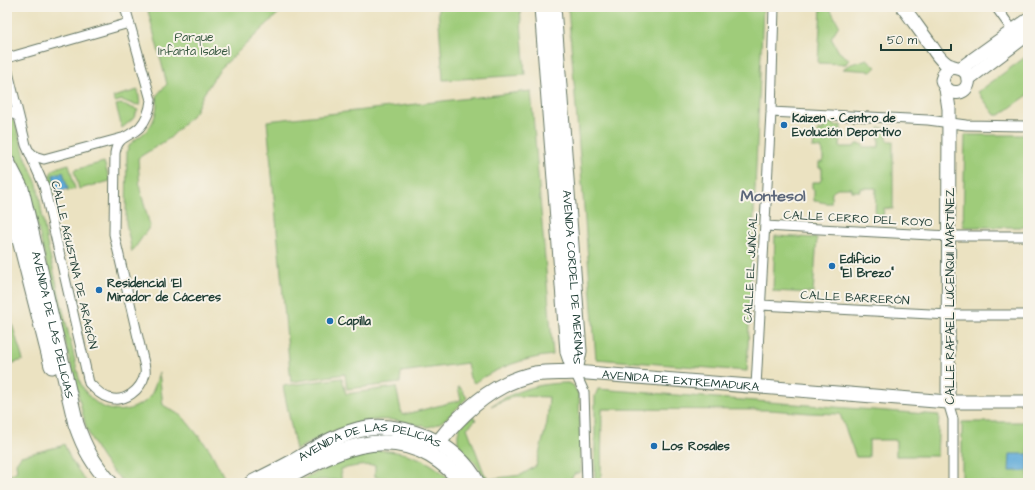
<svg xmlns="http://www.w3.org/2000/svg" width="1035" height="490" viewBox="0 0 1035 490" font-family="'Architects Daughter',sans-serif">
	<rect width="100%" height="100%" fill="#f7f3e8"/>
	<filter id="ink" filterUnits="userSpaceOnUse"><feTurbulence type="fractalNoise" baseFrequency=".025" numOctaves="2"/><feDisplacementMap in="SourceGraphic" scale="8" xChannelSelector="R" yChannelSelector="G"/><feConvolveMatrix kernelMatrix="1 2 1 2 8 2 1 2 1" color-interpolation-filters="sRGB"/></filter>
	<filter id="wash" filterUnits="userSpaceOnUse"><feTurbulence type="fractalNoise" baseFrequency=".012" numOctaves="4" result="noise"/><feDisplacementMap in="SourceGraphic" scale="16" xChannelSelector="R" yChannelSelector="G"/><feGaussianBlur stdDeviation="0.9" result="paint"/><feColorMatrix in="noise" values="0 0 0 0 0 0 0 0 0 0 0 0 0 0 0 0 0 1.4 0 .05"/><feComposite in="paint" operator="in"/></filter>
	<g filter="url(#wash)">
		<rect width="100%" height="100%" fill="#ebe2c1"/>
		<path fill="#9fcc7a" stroke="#5f8457" d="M147,7h138l-66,63 -16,25 -8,17 -25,26 -32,20 2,31 10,37 -18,26 -6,-29 1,-72c3,-10 10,-12 17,-18 11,-9 14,-24 13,-38l10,-11z
			M438,7h82l5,68 -82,5z
			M568,7h195l-16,364 -151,-12z
			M821,7h8l10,18 -8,13 8,14 10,7 -3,5 -28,-1z
			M1028,55v40l-28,20h-5l-17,-23z
			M867,59l9,8 -4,4 -29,-2c8,-7 14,-6 24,-10z
			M138,90l2,15 -8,-1 -10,-4 -7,2 -2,-5z
			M531,91l22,264c-29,3 -55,12 -79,28l-4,-5 -3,-15 -66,9 -1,11 -53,6 -2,-15 -54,8 -24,-261z
			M121,104l17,6 -5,9 -11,9 -6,-23z
			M7,118h3l5,4 10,34 12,28 10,59 33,139c10,23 35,37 59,23 2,-1 6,-3 8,-5 7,-7 9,-19 12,-28l4,33 20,12 27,33 17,33h-102c-20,-17 -29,-32 -39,-56l-58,-240 -10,-24 -11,-19z
			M824,118l11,8 6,-1 -1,22h14l2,-3h6l2,3h15v-19h8v13h6v68l-9,-1 -1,8h-8l1,-28h-16v3h-8v-3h-15l-5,5 -1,10c-6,1 -11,-2 -17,-2v-11l-2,-1v-7h8l2,-5v-9h-3v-6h4v-10l-2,-4h-8l1,-7h3l1,-11 5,1z
			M965,135h63v92h-65z
			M104,162l6,19 -31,8 -5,-19z
			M69,164l6,25 -7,2 -15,-16 4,17 -4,3c-5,-21 -7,-25 16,-31z
			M775,236l42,2 -4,55 -40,-2z
			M8,311l15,49 -16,5v-53z
			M342,378l4,16 50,-7 6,28 59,-15 -3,-13h2l7,11c-11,10 -23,27 -39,29 -12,-2 -24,-6 -36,-7 -36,-3 -66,14 -96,30l-13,-64z
			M568,383l5,2 6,10 2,77 -7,2 -5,9h-81l-12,-19 -14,-14 -4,-8v-8l2,-7 13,-11 3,4 -9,8 17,45 6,6 31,-4 15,-9 11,-43 2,-26 -35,-1 -23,10c24,-16 48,-23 77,-23z
			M598,389l341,26 -2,41h-41v-16h-27v17h-13l-16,-43 -30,-1 -40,-3 -168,-1 -1,74h-6v-87z
			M962,422h66v61h-66z
			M64,444l7,16 16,23h-59l-6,-2 -3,2h-12v-6l10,-6 -1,-8 5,-7 40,-10z
			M373,450c33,1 57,8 80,33h-57l-2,-4 -19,-2v-12l-18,1 -16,3v11h-22l-8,3h-16c25,-12 50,-26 78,-33z"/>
		<path fill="#61abd9" stroke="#407486" d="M63,172l5,17 -11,3 -4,-17z
			M1010,454h18v17h-19z"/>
	</g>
	<g filter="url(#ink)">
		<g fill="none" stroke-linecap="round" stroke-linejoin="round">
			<g stroke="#667765" stroke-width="11">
				<path id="street" d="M996,7l20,28
					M7,58l122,-35
					M7,68l19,77 18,41 45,197c6,6 12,13 20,15 16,5 32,-8 36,-24 1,-4 -1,-11 -2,-15l-29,-125 1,-81c3,-18 14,-15 25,-26 7,-8 10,-17 11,-27l-26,-93
					M7,112h3l9,5
					M771,112l157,8 38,5 62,1
					M30,152l4,4 10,3 78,-21
					M765,226l184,10h79
					M761,305l188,10h79
					M575,372l9,20 3,91
					M756,386l15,-274 3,-105
					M948,402l5,17v64"/>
			</g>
			<g stroke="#667765" stroke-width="15">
				<g id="secondary">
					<path d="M903,7c9,12 18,25 27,37 4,6 8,13 13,17 2,2 5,4 8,5 6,3 14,1 17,11 4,17 -21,23 -26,3l3,-8 7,-5"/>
					<path d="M961,68l67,-48"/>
					<path d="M968,79l60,-45"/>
					<path d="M946,89l3,20 -1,293"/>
					<path id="s1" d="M575,372l373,30h80"/>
				</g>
			</g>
			<g stroke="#667765" stroke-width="17">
				<g id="primary">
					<path d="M542,7l26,345 7,20"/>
					<path id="s2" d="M553,7l26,344 -4,20"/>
					<path id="s3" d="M7,162l14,27 55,235c9,26 17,39 34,59"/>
					<path d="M7,189l45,177"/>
					<path d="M438,443c25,-32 56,-61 97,-69 13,-2 27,-1 40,-2"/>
					<path id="s4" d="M252,483c14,-7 28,-14 41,-21 23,-14 48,-30 75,-34 20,-3 42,3 60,10 20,9 39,25 49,45"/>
					<path d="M276,483c49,-25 99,-59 154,-28 12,7 23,16 32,28"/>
				</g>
			</g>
			<use href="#street" stroke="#fff" stroke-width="9"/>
			<use href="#secondary" stroke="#fff" stroke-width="13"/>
			<use href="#primary" stroke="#fff" stroke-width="15"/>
		</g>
	</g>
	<g fill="#1f6fb2" stroke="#f7f3e8" stroke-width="1.5">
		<circle cx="784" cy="125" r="4"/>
		<circle cx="832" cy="266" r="4"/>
		<circle cx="99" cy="290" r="4"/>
		<circle cx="330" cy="321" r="4"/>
		<circle cx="654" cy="446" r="4"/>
	</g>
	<g text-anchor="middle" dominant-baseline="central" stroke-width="4" stroke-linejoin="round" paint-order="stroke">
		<g font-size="12" fill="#395a42" stroke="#f7f3e8">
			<text x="194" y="37">Parque<tspan x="194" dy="14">Infanta Isabel</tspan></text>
		</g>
		<g font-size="12" font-weight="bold" fill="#1f3d34" stroke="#f7f3e8" text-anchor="start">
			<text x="792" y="118">Kaizen - Centro de<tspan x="792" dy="14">Evolución Deportivo</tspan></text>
			<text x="840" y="259">Edificio<tspan x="840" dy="14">"El Brezo"</tspan></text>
			<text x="107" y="283">Residencial 'El<tspan x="107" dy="14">Mirador de Cáceres</tspan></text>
			<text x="338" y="321">Capilla</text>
			<text x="662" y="446">Los Rosales</text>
		</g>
		<g font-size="12" fill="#1f3d34" stroke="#f7f3e8">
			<text transform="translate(858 219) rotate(3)">CALLE CERRO DEL ROYO</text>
			<text transform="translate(74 265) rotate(77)">CALLE AGUSTINA DE ARAGÓN</text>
			<text transform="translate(751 268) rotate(-87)">CALLE EL JUNCAL</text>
			<text stroke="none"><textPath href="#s2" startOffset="271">AVENIDA CORDEL DE MERINAS</textPath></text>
			<text transform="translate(950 296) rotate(-90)">CALLE RAFAEL LUCENQUI MARTÍNEZ</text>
			<text transform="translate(855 298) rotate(3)">CALLE BARRERÓN</text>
			<text stroke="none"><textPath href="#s3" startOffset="170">AVENIDA DE LAS DELICIAS</textPath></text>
			<text stroke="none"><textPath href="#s1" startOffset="106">AVENIDA DE EXTREMADURA</textPath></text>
			<text stroke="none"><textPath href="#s4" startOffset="129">AVENIDA DE LAS DELICIAS</textPath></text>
		</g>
		<g font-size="16" font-weight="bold" fill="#5c677a" stroke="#f7f3e8">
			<text x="773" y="196">Montesol</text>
		</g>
	</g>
	<rect width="1035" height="490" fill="none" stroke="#f7f3e8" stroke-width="24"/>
	<path d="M881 44v6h70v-6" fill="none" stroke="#1f3d34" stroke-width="2"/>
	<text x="887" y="44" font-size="12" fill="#1f3d34" stroke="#f7f3e8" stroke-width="3" paint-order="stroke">50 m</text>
</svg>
